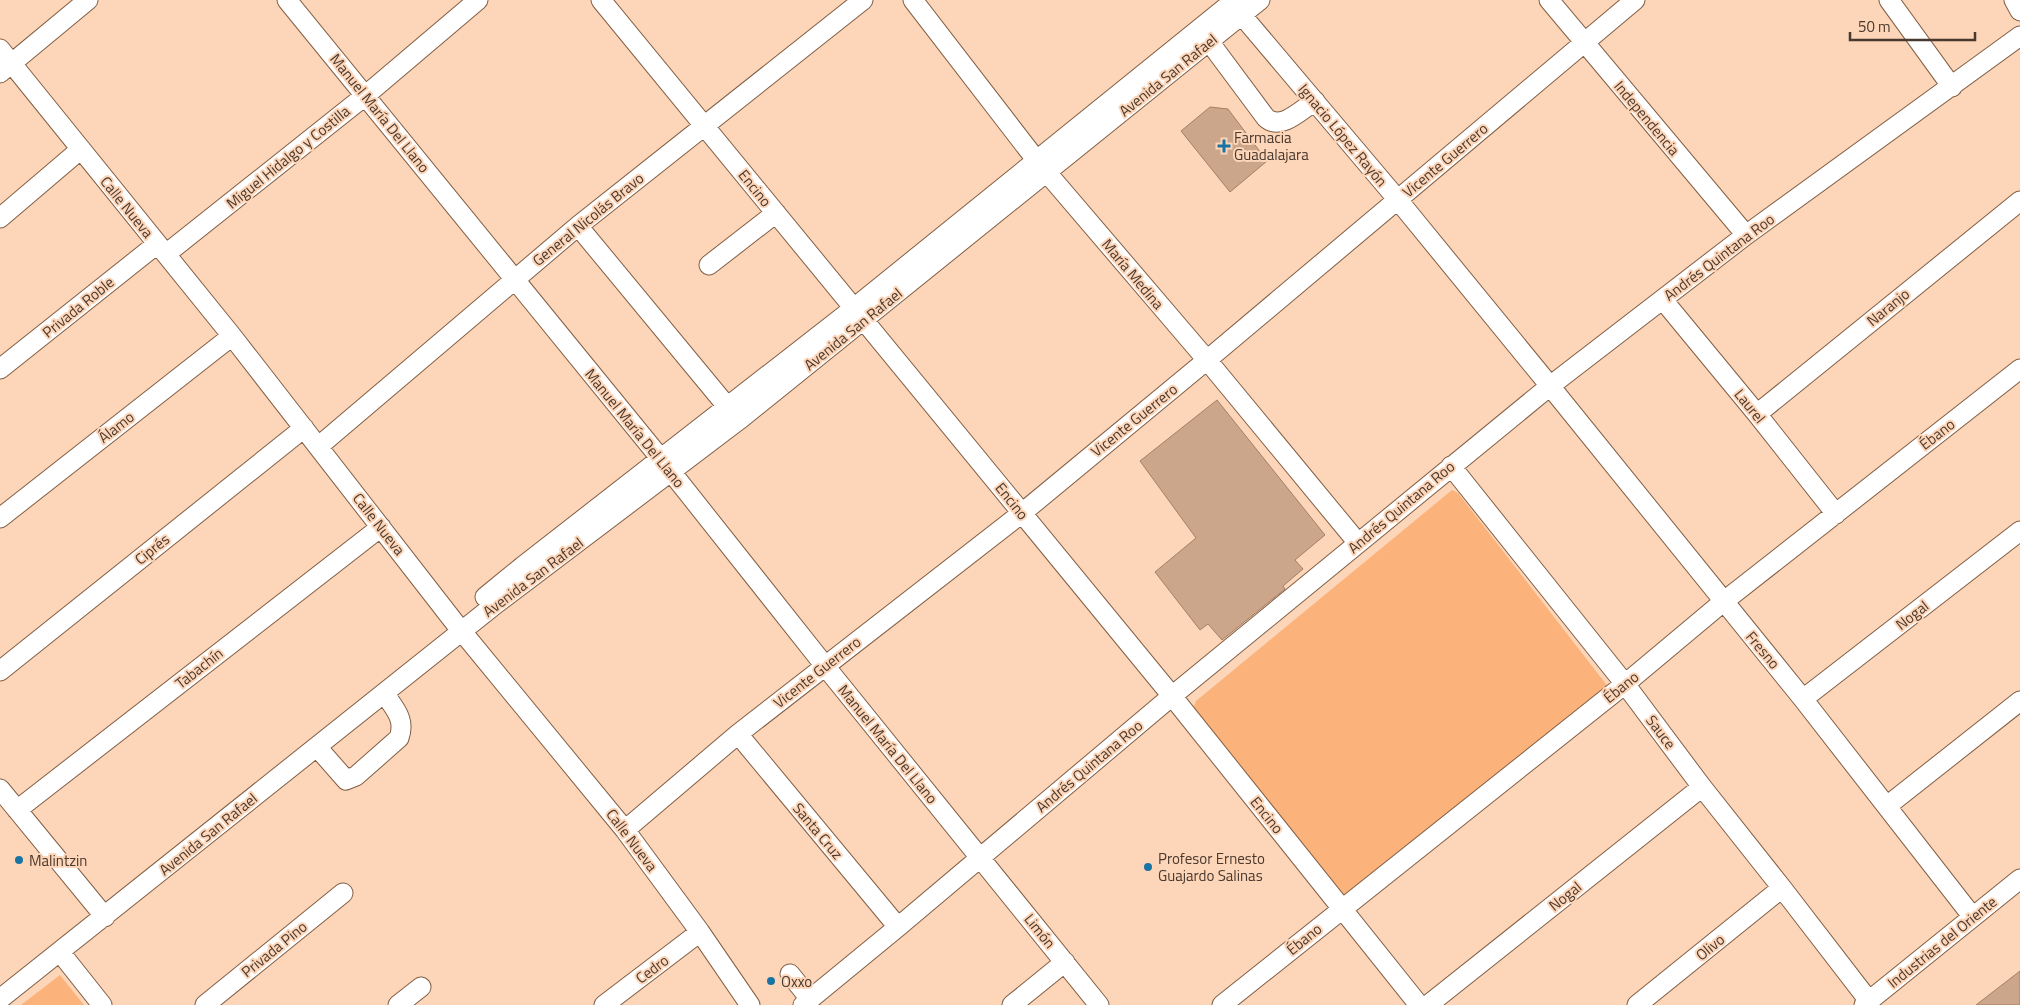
<svg xmlns="http://www.w3.org/2000/svg" width="2020" height="1005" viewBox="0 0 2020 1005" font-family="'Titillium Web',sans-serif">
	<rect width="100%" height="100%" fill="#fdd5b8"/>
	<path fill="#fcb37b" d="M1452,490l6,3 151,195 -264,209 -152,-188 3,-8z
		M60,975l24,30h-63z"/>
	<path fill="#cca68a" stroke="#a48065" d="M1210,107l18,2 39,52 -37,31 -49,-61z
		M1217,400l108,135 -30,25 8,9 -20,17 2,3 -63,51 -14,-16 -8,6 -45,-58 41,-34 -56,-77z
		M2020,971v34h-44z"/>
	<g fill="none" stroke-linecap="round" stroke-linejoin="round">
		<g stroke="#815f45" stroke-width="21">
			<path id="minor" d="M287,0l374,459 164,207 274,339
				M601,0l571,696 247,309
				M913,0l124,161 170,199 151,183
				M1229,0l169,200 152,186 253,313 169,217
				M1549,0l197,235
				M1889,0l63,87
				M2014,0l6,11
				M1202,32l64,86c15,13 35,-8 49,-17
				M0,49l232,287 223,287 170,207 75,102 50,73
				M0,73l88,-73
				M0,218l81,-69
				M578,226l157,190
				M166,254l200,-159 112,-95
				M709,265l67,-52
				M1663,300l94,114 79,100
				M0,369l157,-125
				M1757,414l263,-213
				M319,446l259,-220 285,-226
				M1451,466l174,218 77,103 80,101 87,113
				M0,518l232,-182
				M485,597l38,-31 331,-258 381,-308
				M0,671l304,-243
				M1803,699l217,-168
				M738,734l160,193
				M317,747l29,33 10,-4 43,-38c7,-19 -5,-30 -15,-45
				M0,789l105,128
				M1887,806l133,-105
				M17,810l364,-283
				M625,830l113,-96 284,-221 185,-153 428,-360
				M60,952l42,53
				M790,974l20,25
				M0,999l492,-392 247,-187 521,-420
				M205,1005l138,-112
				M398,1005l23,-18
				M604,1005l96,-73
				M803,1005l95,-78 274,-231 378,-310 196,-151 274,-199
				M1012,1005l53,-43
				M1222,1005l403,-321 98,-82 297,-233
				M1428,1005l274,-218
				M1637,1005l145,-117
				M1864,1005l156,-126"/>
		</g>
		<use href="#minor" stroke="#fff" stroke-width="19"/>
	</g>
	<g fill="#1a74a3" stroke="#fdd5b8" stroke-width="2">
		<path d="M1221.5 138.5h5v5h5v5h-5v5h-5v-5h-5v-5h5z"/>
		<circle cx="19" cy="860" r="5"/>
		<circle cx="1148" cy="867" r="5"/>
		<circle cx="771" cy="981" r="5"/>
	</g>
	<g text-anchor="middle" dominant-baseline="central" stroke-width="4" stroke-linejoin="round" paint-order="stroke">
		<g font-size="15" fill="#49392e" stroke="#fdd5b8">
			<text transform="translate(1168 75) rotate(-39)">Avenida San Rafael</text>
			<text transform="translate(380 113) rotate(51)">Manuel María Del Llano</text>
			<text transform="translate(1647 118) rotate(50)">Independencia</text>
			<text transform="translate(1343 135) rotate(50)">Ignacio López Rayón</text>
			<text transform="translate(288 157) rotate(-39)">Miguel Hidalgo y Costilla</text>
			<text transform="translate(1445 160) rotate(-40)">Vicente Guerrero</text>
			<text transform="translate(755 188) rotate(51)">Encino</text>
			<text transform="translate(127 207) rotate(51)">Calle Nueva</text>
			<text transform="translate(588 219) rotate(-39)">General Nicolás Bravo</text>
			<text transform="translate(1719 257) rotate(-37)">Andrés Quintana Roo</text>
			<text transform="translate(1133 274) rotate(50)">María Medina</text>
			<text transform="translate(78 307) rotate(-39)">Privada Roble</text>
			<text transform="translate(1888 307) rotate(-39)">Naranjo</text>
			<text transform="translate(853 329) rotate(-39)">Avenida San Rafael</text>
			<text transform="translate(1750 406) rotate(51)">Laurel</text>
			<text transform="translate(1134 420) rotate(-39)">Vicente Guerrero</text>
			<text transform="translate(116 427) rotate(-38)">Álamo</text>
			<text transform="translate(635 428) rotate(51)">Manuel María Del Llano</text>
			<text transform="translate(1937 434) rotate(-38)">Ébano</text>
			<text transform="translate(1012 501) rotate(51)">Encino</text>
			<text transform="translate(1401 507) rotate(-40)">Andrés Quintana Roo</text>
			<text transform="translate(379 524) rotate(52)">Calle Nueva</text>
			<text transform="translate(152 549) rotate(-39)">Ciprés</text>
			<text transform="translate(533 577) rotate(-37)">Avenida San Rafael</text>
			<text transform="translate(1912 615) rotate(-38)">Nogal</text>
			<text transform="translate(1763 650) rotate(50)">Fresno</text>
			<text transform="translate(199 668) rotate(-38)">Tabachín</text>
			<text transform="translate(817 672) rotate(-38)">Vicente Guerrero</text>
			<text transform="translate(1621 687) rotate(-39)">Ébano</text>
			<text transform="translate(1661 732) rotate(53)">Sauce</text>
			<text transform="translate(888 744) rotate(51)">Manuel María Del Llano</text>
			<text transform="translate(1089 766) rotate(-40)">Andrés Quintana Roo</text>
			<text transform="translate(1267 815) rotate(51)">Encino</text>
			<text transform="translate(818 831) rotate(50)">Santa Cruz</text>
			<text transform="translate(208 834) rotate(-39)">Avenida San Rafael</text>
			<text transform="translate(632 840) rotate(53)">Calle Nueva</text>
			<text transform="translate(1565 896) rotate(-39)">Nogal</text>
			<text transform="translate(1040 931) rotate(51)">Limón</text>
			<text transform="translate(1304 939) rotate(-39)">Ébano</text>
			<text transform="translate(1942 942) rotate(-39)">Industrias del Oriente</text>
			<text transform="translate(1710 947) rotate(-39)">Olivo</text>
			<text transform="translate(274 949) rotate(-39)">Privada Pino</text>
			<text transform="translate(652 969) rotate(-37)">Cedro</text>
		</g>
		<g font-size="15" fill="#49392e" stroke="#fdd5b8" text-anchor="start">
			<text x="1234" y="137">Farmacia<tspan x="1234" dy="17">Guadalajara</tspan></text>
			<text x="1158" y="858">Profesor Ernesto<tspan x="1158" dy="17">Guajardo Salinas</tspan></text>
			<text x="29" y="860">Malintzin</text>
			<text x="781" y="981">Oxxo</text>
		</g>
	</g>
	<path d="M1850 32v8h125v-8" fill="none" stroke="#49392e" stroke-width="2.5"/>
	<text x="1858" y="32" font-size="15" fill="#49392e" stroke="#fdd5b8" stroke-width="4" paint-order="stroke">50 m</text>
</svg>
